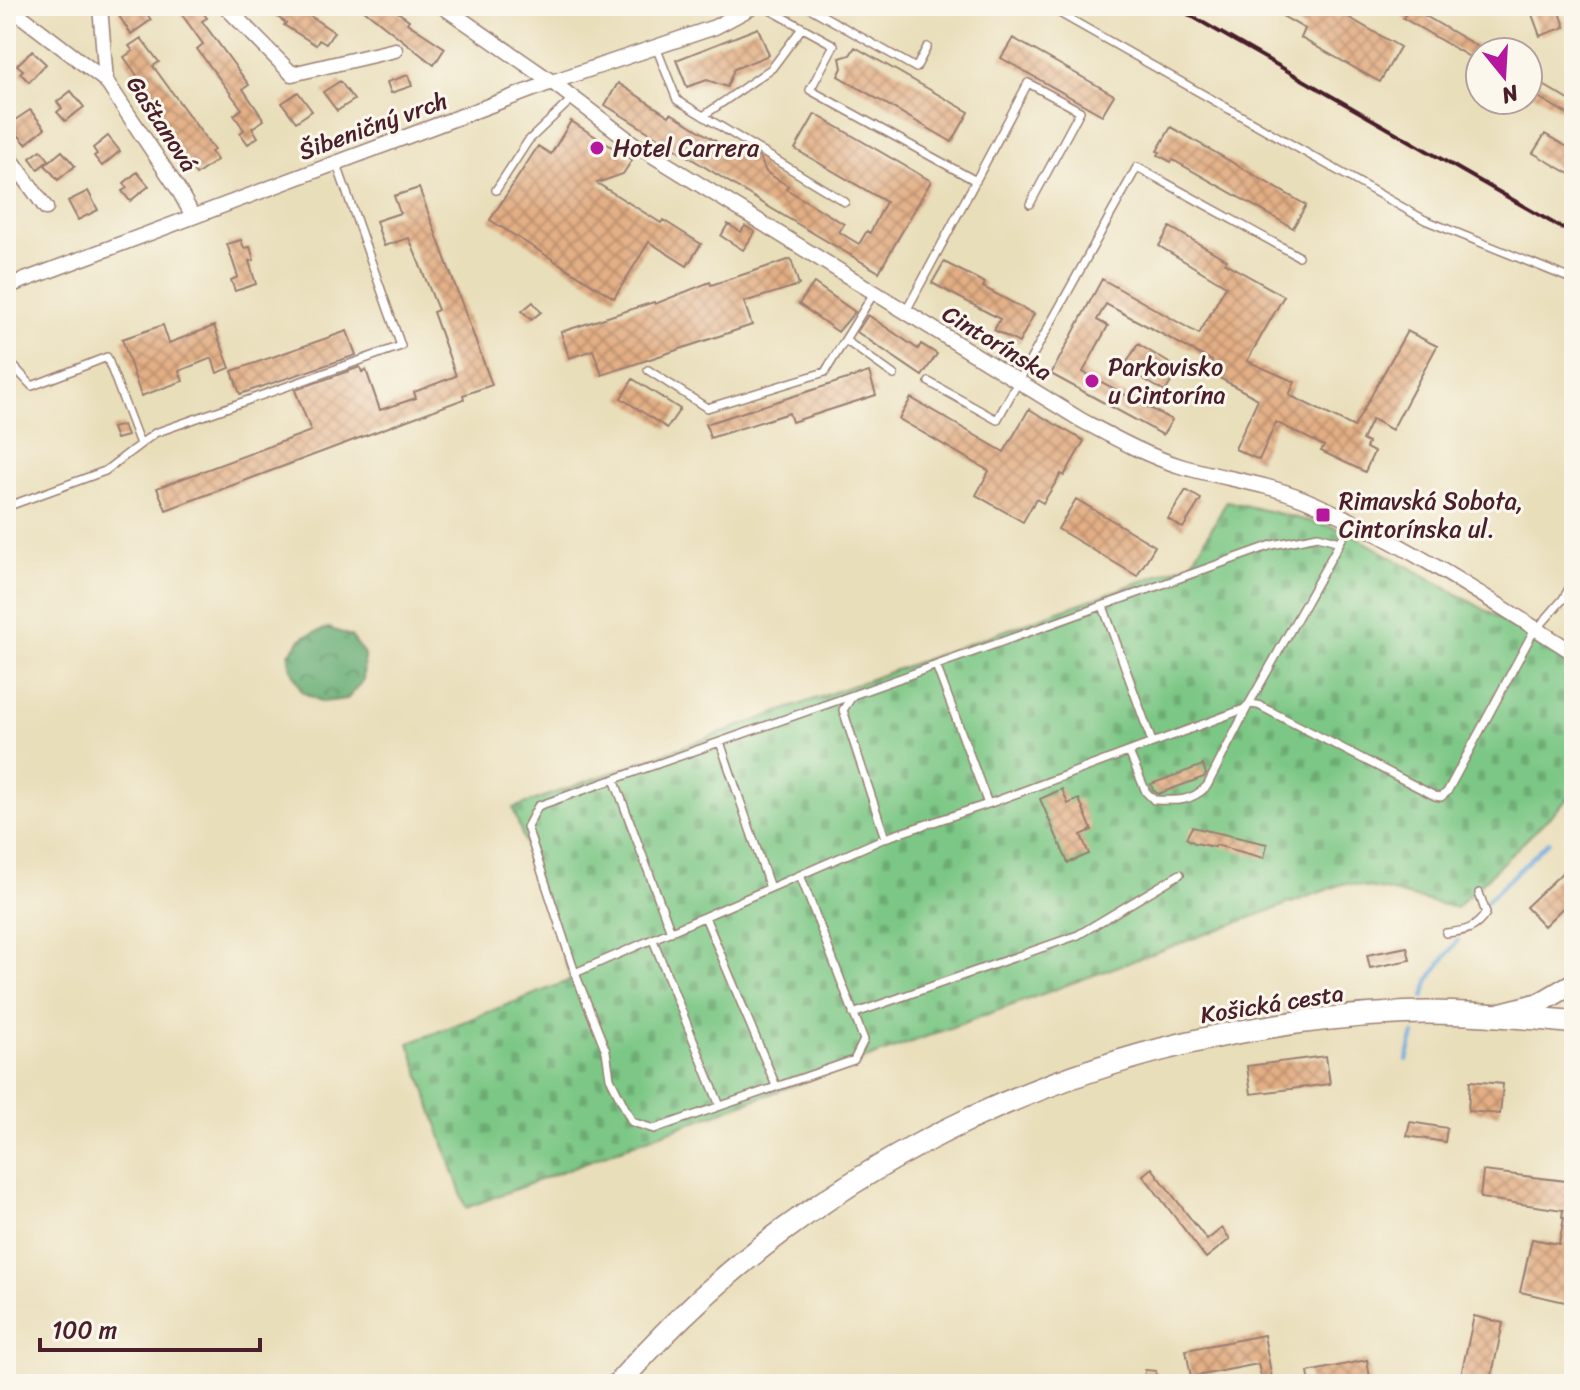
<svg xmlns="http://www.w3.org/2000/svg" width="1580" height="1390" viewBox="0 0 1580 1390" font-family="Sriracha,sans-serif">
	<defs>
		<pattern id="forest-crowns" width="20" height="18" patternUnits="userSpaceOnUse" patternTransform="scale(2)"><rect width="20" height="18" fill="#65ac72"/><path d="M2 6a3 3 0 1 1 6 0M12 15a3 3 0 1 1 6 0" fill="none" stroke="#558b5e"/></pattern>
		<pattern id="cemetery-stones" width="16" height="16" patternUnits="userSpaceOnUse" patternTransform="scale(2)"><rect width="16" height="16" fill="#7cc785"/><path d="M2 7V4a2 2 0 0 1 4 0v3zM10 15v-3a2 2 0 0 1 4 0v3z" fill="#6daa73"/></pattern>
		<pattern id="building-cross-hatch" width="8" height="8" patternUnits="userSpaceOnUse" patternTransform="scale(2)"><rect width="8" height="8" fill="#e3af85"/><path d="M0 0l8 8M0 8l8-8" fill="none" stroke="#ba8e6d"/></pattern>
	</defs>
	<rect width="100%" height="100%" fill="#fbf7ec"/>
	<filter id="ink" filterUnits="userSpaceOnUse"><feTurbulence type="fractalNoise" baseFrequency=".0125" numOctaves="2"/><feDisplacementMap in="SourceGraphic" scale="16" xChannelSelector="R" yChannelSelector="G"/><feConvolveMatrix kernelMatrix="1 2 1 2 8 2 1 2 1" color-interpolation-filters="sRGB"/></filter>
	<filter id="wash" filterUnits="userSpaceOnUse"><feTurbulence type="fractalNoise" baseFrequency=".006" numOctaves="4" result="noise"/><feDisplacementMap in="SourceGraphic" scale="32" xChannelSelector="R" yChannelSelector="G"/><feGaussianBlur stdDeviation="1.8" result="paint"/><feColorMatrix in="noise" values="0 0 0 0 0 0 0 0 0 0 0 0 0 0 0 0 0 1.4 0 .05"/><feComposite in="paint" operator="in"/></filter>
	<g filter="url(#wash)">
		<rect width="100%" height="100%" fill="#e9deba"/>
		<path fill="url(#forest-crowns)" stroke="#58664e" stroke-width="2" d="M328,628l23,8 13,18 -1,27 -16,18 -25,3 -20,-10 -11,-24 -2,-14 15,-18z"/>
		<path fill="url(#cemetery-stones)" stroke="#637358" stroke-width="2" d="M1227,501l110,27 12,5 182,103 43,35v122l-118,115 -72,-18 -39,-7 -717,263 -162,62 -57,-165 162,-63 -58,-172 679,-245z"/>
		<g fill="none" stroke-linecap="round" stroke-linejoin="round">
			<path stroke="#6aa8dc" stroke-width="4" d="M1486,902l63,-61
				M1424,997l4,-16 30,-41
				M1407,1060l7,-26"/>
		</g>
		<g id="blocks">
			<path fill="url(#building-cross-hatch)" d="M126,6h16l9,14 -20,14 -14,-21z
				M188,6h10l9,12 -5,3 47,64 -6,4 21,31 -12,8 6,9 -10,7 -8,-11 4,-3 -10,-15 8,-6 -45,-60 6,-5 -23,-32z
				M278,6h17l39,26 -8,12 -7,-4 -3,5 -32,-20 2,-2 -13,-9z
				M359,6h30l20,14 -2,3 38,25 -11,17z
				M1265,6h64l71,41 -20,35 -79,-44 4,-9z
				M1529,6h29l7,21 -25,9z
				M1410,7l77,45h-7v11l-77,-45z
				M758,28l11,27 -35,14 -7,18 -20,-7 -20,7 -11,-27z
				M141,38l18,24 -6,4 61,84 -3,2 6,8 -21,15 -58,-83 7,-5 -21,-30 9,-6 -4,-5z
				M1013,38l101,57 -12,20 -101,-57z
				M855,47l114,65 -17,30 -114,-66 4,-8 -2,-10 10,-3z
				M32,51l14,13 -17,18 -9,-9 3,-3 -6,-5z
				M408,75l4,11 -21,7 -4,-11z
				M1528,76l46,27v15l-46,-27z
				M340,81l14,19 -17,11 -14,-19z
				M618,83l51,33 2,-3 72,45 13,-2 4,2 6,14 22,14 -2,3 58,35 -5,8 20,12 8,-13 3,2 16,-31 -91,-53 20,-35 116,67 -52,91 -105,-62 -169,-105z
				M71,91l13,16 -19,14 -8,-9 5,-4 -5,-6z
				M298,92l14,19 -16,11 -14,-19z
				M30,110l15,18 -19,16 -17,-20z
				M571,121l61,39 -9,14 -26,9 64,40 2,-3 38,24 -14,22 -38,-24 -35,56 -124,-78 48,-74 13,8z
				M1171,127l135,78 -13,23 -120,-68 -2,2 -13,-7 2,-3 -3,-1z
				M1545,134l29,17v16l-4,7 -37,-21z
				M108,136l12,15 -18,15 -8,-10 3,-2 -4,-6z
				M41,150l8,10 -11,9 -8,-11z
				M62,151l13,15 -17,14 -13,-15z
				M137,172l12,14 -19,15 -8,-10 5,-3 -3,-5z
				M419,188l73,197 -29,10 1,4 -298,111 -9,-22 154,-57 -16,-41 65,-23 2,5 4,-2 14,40 36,-12 -2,-6 42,-16 -23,-64 5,-2 -29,-72 -25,8 -8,-25 24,-8 -6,-17z
				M88,191l10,19 -20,10 -10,-19z
				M728,224l13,8 4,-6 10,6 -12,18 -22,-14z
				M1170,227l57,33 -2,3 59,33 -37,65 48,21 -6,13 65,32 53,-96 30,15 -45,84 -20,-11 -10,21 6,3 -2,5 8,4 -9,20 -44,-21 3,-5 -48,-24 -17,38 -24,-11 23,-50 -51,-28 5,-10 -106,-57 -9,16 11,6 -25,46 89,48 -9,15 -112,-61 51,-95 97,55 27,-48 -67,-40z
				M241,240l3,8 6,-1 4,13 -5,1 7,23 -21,7 -4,-11 7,-3 -11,-33z
				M791,259l8,26 -55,17 8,23 -150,50 -9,-25 -24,8 -8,-26 93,-30 1,2 55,-22 1,3z
				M944,262l41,21 -2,4 51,27 -15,29 -25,-13 6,-11 -68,-36z
				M814,283l41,29 -17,20 -39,-28z
				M533,302l8,10 -10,8 -9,-9z
				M868,315l50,34 3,-5 16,10 -15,22 -65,-44z
				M163,325l6,18 45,-17 16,42 -13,5 -5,-15 -33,13 4,10 -42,15 -19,-57z
				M347,331l9,24 -116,39 -8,-23z
				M1138,344l41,25 -14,23 -41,-25z
				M869,372l7,23 -84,27 -3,-9 -79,25 -4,-14z
				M633,379l47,30 -13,19 -46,-30z
				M911,398l93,54 25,-43 55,32 -20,35 -3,-2 -18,29 -7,-4 -13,23 -47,-27 13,-24 -90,-52z
				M123,425l4,11 -11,3 -4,-11z
				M1186,490l15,9 -18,29 -15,-9z
				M1076,499l79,47 -18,30 -79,-47z
				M1203,765l3,9 -2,3 -46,17 -5,-4 -2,-6z
				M1062,789l6,15 11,-5 13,31 -11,5 8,19 -21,9 -28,-64z
				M1192,827l75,17 -3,14 -48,-13 -1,2 -20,-4 -9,-5z
				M1564,871l10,11v15l-30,29 -18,-19z
				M1407,947l3,13 -40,8 -3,-13z
				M1326,1056l4,28 -79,10 -4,-28z
				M1470,1081l33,3 -3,30 -32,-3z
				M1410,1122l37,6 -2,14 -38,-6z
				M1152,1168l55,72 15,-12 8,11 -24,19 -63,-83z
				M1483,1171l91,11v122l-54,-12 12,-53 27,5 5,-26 -2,-1 1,-7 -83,-12z
				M1474,1316l29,7 -13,61h-31z
				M1264,1335l9,49h-10l-5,-20 -67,13 -5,-27z
				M1367,1360l4,24h-61l-2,-12z
				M1145,1370l11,1 -1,13h-11z"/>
		</g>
	</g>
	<g filter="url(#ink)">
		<use href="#blocks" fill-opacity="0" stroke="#9a7e72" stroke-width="2"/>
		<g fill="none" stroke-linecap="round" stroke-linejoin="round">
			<g stroke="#9a7e72" stroke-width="10">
				<path id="lane" d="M763,6l71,39 -24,45 166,91
					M806,6l110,62 11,-21
					M1047,6l378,214 149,60
					M656,47l21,53 168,102
					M703,116l69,-48 30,-40
					M496,190l32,-49 45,-43
					M905,313l123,-230 52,28 -50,93
					M845,340l49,35
					M6,358l26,28 75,-29 33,87
					M648,370l59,38 118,-36 49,-79
					M929,382l68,38 140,-253 161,89
					M6,507l99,-36 50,-38 246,-87 -65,-184
					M1103,606l49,136
					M936,665l52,139
					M720,742l50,146
					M1129,752l17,40 8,8c23,1 37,2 53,-14l42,-82 9,1 177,91 6,1 6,-5 84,-156 32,-37 11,-19
					M614,779l57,153
					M885,838l-42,-128 10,-15 419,-150 46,-9 22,6
					M800,875l64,165 -10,20 -200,69 -22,-7 -22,-44 -4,-27 -31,-78 -48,-146 11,-21 315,-111
					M705,917l71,169
					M1446,933c19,-2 29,-3 40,-20l-7,-20
					M653,940l67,166
					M575,973l310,-135 103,-34 256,-95 5,-5 91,-162 6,-10 11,-7
					M853,1014l225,-79 102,-61"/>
			</g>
			<g stroke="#9a7e72" stroke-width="17">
				<path id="street" d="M8,6l98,75 72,108 15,27
					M100,6l6,75
					M225,6l67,68 103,-24
					M442,6l110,76 82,62 447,276c32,17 64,35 99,46 41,12 85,17 124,33 93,39 185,100 270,154
					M6,152l40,56
					M6,287l546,-205 163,-55 39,-21"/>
			</g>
			<g stroke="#9a7e72" stroke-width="23">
				<path id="secondary" d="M1501,1013l39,-10 34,-20"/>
			</g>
			<g stroke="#9a7e72" stroke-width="25">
				<path id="primary" d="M618,1384c197,-228 487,-359 787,-371 56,-2 113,4 169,9"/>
			</g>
			<use href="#lane" stroke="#fff" stroke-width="7"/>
			<use href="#street" stroke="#fff" stroke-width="14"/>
			<use href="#secondary" stroke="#fff" stroke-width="20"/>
			<use href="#primary" stroke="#fff" stroke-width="22"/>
			<path stroke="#4a1f2b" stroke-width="4" d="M1174,6l400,229"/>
		</g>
	</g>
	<g fill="#b5179e" stroke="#fbf7ec" stroke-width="3">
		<circle cx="597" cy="148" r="8"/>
		<circle cx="1092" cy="381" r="8"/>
		<rect x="1315" y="507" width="16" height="16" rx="4"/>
	</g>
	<g text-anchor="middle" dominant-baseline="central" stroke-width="6" stroke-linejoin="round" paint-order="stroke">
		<g font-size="24" fill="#4a1f2b" stroke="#fbf7ec">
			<text transform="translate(162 124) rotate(57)">Gaštanová</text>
			<text transform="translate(373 126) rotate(-20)">Šibeničný vrch</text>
			<text transform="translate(997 343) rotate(31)">Cintorínska</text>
			<text transform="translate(1272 1004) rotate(-9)">Košická cesta</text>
		</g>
		<g font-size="24" fill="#4a1f2b" stroke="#fbf7ec" text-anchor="start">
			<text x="613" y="148">Hotel Carrera</text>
			<text x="1108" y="367">Parkovisko<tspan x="1108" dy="28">u Cintorína</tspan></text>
			<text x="1339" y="501">Rimavská Sobota,<tspan x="1339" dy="28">Cintorínska ul.</tspan></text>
		</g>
	</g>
	<rect width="1580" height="1390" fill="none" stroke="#fbf7ec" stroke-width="32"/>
	<g transform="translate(1504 76) rotate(162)"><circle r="38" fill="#fbf7ec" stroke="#b4a19f" stroke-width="2"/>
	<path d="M0-6L14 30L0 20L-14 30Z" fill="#b5179e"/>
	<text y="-12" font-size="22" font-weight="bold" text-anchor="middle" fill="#4a1f2b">N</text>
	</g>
	<path d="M40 1338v12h220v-12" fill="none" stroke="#4a1f2b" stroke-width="4"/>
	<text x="52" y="1338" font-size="24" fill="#4a1f2b" stroke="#fbf7ec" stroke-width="6" paint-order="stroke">100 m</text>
</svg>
